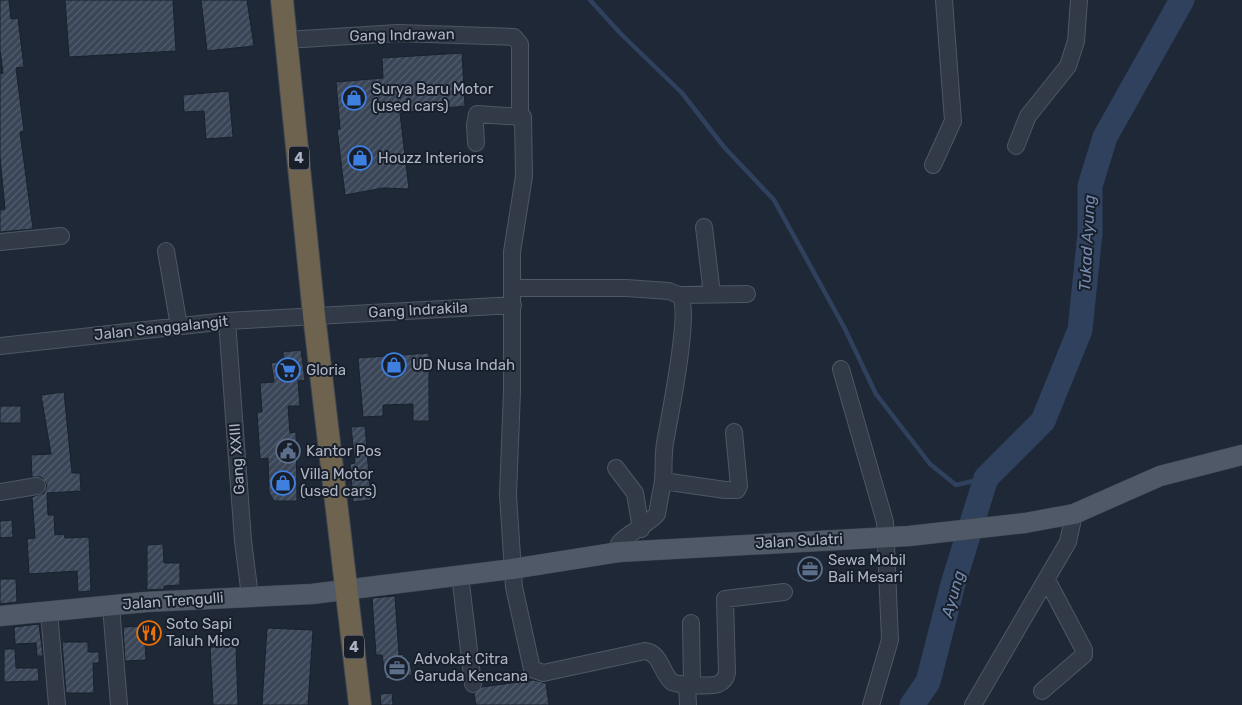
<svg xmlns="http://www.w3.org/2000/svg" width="1242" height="705" viewBox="0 0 1242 705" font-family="Rubik,sans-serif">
	<defs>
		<pattern id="building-hatch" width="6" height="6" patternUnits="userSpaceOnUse" patternTransform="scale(1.25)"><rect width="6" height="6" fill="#3a4657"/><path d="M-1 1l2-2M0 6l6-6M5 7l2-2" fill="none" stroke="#545e6e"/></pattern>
	</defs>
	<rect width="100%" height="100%" fill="#1e2836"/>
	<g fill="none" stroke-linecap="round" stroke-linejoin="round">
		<path stroke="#2f415d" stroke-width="4.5" d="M590,0l30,33 62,60 42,54 50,53 70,127 32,67 54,70 26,21 30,-7"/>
		<path stroke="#2f415d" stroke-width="25" d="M912,705l16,-23 25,-98 33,-106 57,-57 37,-91 10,-97v-47l15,-49 77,-137"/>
	</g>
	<path fill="url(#building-hatch)" stroke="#1a212d" d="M0,0h9l2,19 7,-1 6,49 -8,1 8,63 -4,1 13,97 -33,3v-22l5,-1 -5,-52v-83l3,-1 -3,-23z
		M65,0h108l3,51 -107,6z
		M201,0h46l7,46 -47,5z
		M462,53l3,53 -65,7 9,76 -26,-1 -38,7 -8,-66h3l-4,-47 47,-4 -1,-20z
		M229,91l4,46 -27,2 -2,-28 -20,1 -1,-17z
		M301,350l4,30 -7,1 2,25h-12l2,27 6,-1 1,69h-23l-5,-9 -1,-34 -8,1 -3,-47h5l-2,-29 14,-1 -3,-19 13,-2 -1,-9z
		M429,353v68h-16v-17l-30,1v11l-20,1 -5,-59z
		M64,392l8,81h8l1,18 -34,2 1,22h6l1,20 9,-1 1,4 24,-1 2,54 -13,1 -1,-21 -48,3 -2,-35 8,-1 -3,-41 12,-4 3,-8 -6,-8h-9l-1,-22 20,-1 -10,-59z
		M0,406h21v17h-21z
		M365,426l6,74 -18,2 -3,-38 5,-1 -4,-36z
		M12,520l1,17 -13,1v-17z
		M163,544l1,19h16v22l-16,1v3l-17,1v-45z
		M0,579h16l1,23 -17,2z
		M395,596l4,59 4,-1 1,8 6,-1 2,14 -26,4 -4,-24h-6l-4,-57z
		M39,624l4,32h-6l-1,-13 -21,1 -1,-17z
		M144,626l2,34 -21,1 -2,-34z
		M267,628l46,2 -5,75h-46z
		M62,642h26v10h11v11h-6l1,30h-28z
		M236,646l2,59h-25l-3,-58z
		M4,649h11l1,19h22l1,13 -35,1z
		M533,680l13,3 3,22h-73l-2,-11 8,-7z
		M392,693l1,12h-12l-1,-11z"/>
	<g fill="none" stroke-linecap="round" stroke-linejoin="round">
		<g stroke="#4f5765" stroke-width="18">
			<path id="minor" d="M286,40l112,-7 116,4 6,7v72
				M476,143l-1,-18 2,-11 46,3 1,59 -12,76v139l-4,104 6,92 18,82 11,4 102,-22c16,2 16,22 27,31 4,3 41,5 46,2 5,-2 8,-6 9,-11l-2,-74 59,-7
				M1016,146l12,-30 40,-50 8,-25 3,-41
				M933,165l20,-44 -9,-121
				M704,227l8,67
				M0,242l61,-6
				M166,251l13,75
				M512,288h114l43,3 10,4c13,14 -10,124 -14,148 -2,12 -1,25 -2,38l62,9h12l2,-4 -5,-54
				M679,295l68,-1
				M227,321l16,220 7,55
				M0,346l227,-25 286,-16
				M841,369l44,153 5,118 -19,65
				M616,468l19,25 6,36
				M0,492l37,-6
				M619,552c0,-2 -1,-5 0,-8 2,-6 32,-22 38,-30l6,-33
				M460,575l13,109
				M111,606l8,99
				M49,612l8,93
				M691,623l1,61
				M687,684l1,21
				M1042,691l42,-36v-5l-37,-70
				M973,705l95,-163 6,-28"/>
		</g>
		<g stroke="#3b4350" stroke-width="21">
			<path id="major" d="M0,616l146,-14 166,-8 200,-25 107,-17 290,-16 116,-13 49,-9 86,-38 82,-21"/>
		</g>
		<g stroke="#3d4451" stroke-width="24">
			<path id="highway" d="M282,0l32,315 46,390"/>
		</g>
		<use href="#minor" stroke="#323a47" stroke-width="16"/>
		<use href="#major" stroke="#505967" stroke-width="20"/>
		<use href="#highway" stroke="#6d634f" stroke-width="22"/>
	</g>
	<defs>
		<g id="shop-ring" transform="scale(1.25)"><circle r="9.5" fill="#181f2b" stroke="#3f7fe0" stroke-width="1.5"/><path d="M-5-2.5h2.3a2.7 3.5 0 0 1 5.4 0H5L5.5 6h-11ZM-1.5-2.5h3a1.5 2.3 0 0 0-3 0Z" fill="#3f7fe0"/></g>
		<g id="supermarket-ring" transform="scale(1.25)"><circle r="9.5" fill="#181f2b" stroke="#3f7fe0" stroke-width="1.5"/><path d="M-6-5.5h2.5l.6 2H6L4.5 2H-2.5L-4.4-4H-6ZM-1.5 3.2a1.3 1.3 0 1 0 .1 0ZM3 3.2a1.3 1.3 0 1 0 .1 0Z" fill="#3f7fe0"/></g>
		<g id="civic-ring" transform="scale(1.25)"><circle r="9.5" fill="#181f2b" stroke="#5c6f8a" stroke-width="1.5"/><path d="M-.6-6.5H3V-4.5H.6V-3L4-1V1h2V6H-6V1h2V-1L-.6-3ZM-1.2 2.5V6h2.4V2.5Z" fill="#5c6f8a"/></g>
		<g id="office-ring" transform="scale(1.25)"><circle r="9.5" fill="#181f2b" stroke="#5c6f8a" stroke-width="1.5"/><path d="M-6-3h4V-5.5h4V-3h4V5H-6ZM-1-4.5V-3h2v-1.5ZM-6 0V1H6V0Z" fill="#5c6f8a"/></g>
		<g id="restaurant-ring" transform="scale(1.25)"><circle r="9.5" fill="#181f2b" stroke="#e8710a" stroke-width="1.5"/><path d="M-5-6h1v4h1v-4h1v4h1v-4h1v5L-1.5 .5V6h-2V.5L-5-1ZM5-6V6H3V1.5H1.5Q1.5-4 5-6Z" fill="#e8710a"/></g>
	</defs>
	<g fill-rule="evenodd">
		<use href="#shop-ring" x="354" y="98"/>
		<use href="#shop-ring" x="360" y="158"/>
		<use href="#shop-ring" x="394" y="365"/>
		<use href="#supermarket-ring" x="288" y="370"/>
		<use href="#civic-ring" x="288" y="451"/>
		<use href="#shop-ring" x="283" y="483"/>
		<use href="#office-ring" x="810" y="569"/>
		<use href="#restaurant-ring" x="149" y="633"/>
		<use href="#office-ring" x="397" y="668"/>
	</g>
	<g text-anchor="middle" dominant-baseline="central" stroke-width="4" stroke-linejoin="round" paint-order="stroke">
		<g fill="#181f2b" stroke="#808796" stroke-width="1">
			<rect x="289" y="146.5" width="20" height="23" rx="4"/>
			<rect x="344" y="635.5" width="20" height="23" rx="4"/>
		</g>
		<g font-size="14" font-weight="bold" fill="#acb4c4">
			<text x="299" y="158">4</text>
			<text x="354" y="647">4</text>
		</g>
		<g font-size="15" fill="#acb4c4" stroke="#181f2b">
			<text transform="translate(402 35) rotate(-1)">Gang Indrawan</text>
			<text transform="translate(418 310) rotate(-3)">Gang Indrakila</text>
			<text transform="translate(161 328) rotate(-6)">Jalan Sanggalangit</text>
			<text transform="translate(237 459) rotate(-94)">Gang XXIII</text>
			<text transform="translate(799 541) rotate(-3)">Jalan Sulatri</text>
			<text transform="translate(173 601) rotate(-4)">Jalan Trengulli</text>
		</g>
		<g font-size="15" fill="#acb4c4" stroke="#181f2b" text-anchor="start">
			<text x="372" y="89">Surya Baru Motor<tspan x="372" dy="17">(used cars)</tspan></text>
			<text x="378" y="158">Houzz Interiors</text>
			<text x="412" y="365">UD Nusa Indah</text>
			<text x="306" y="370">Gloria</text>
			<text x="306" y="451">Kantor Pos</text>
			<text x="300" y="474">Villa Motor<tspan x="300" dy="17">(used cars)</tspan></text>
			<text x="828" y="560">Sewa Mobil<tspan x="828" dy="17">Bali Mesari</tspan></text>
			<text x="166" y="624">Soto Sapi<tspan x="166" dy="17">Taluh Mico</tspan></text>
			<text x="414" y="659">Advokat Citra<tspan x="414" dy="17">Garuda Kencana</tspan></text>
		</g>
		<g font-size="16" font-style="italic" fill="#738aae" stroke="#181f2b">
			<text transform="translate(1087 243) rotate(-87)">Tukad Ayung</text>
			<text transform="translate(953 594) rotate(-74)">Ayung</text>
		</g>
	</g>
</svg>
